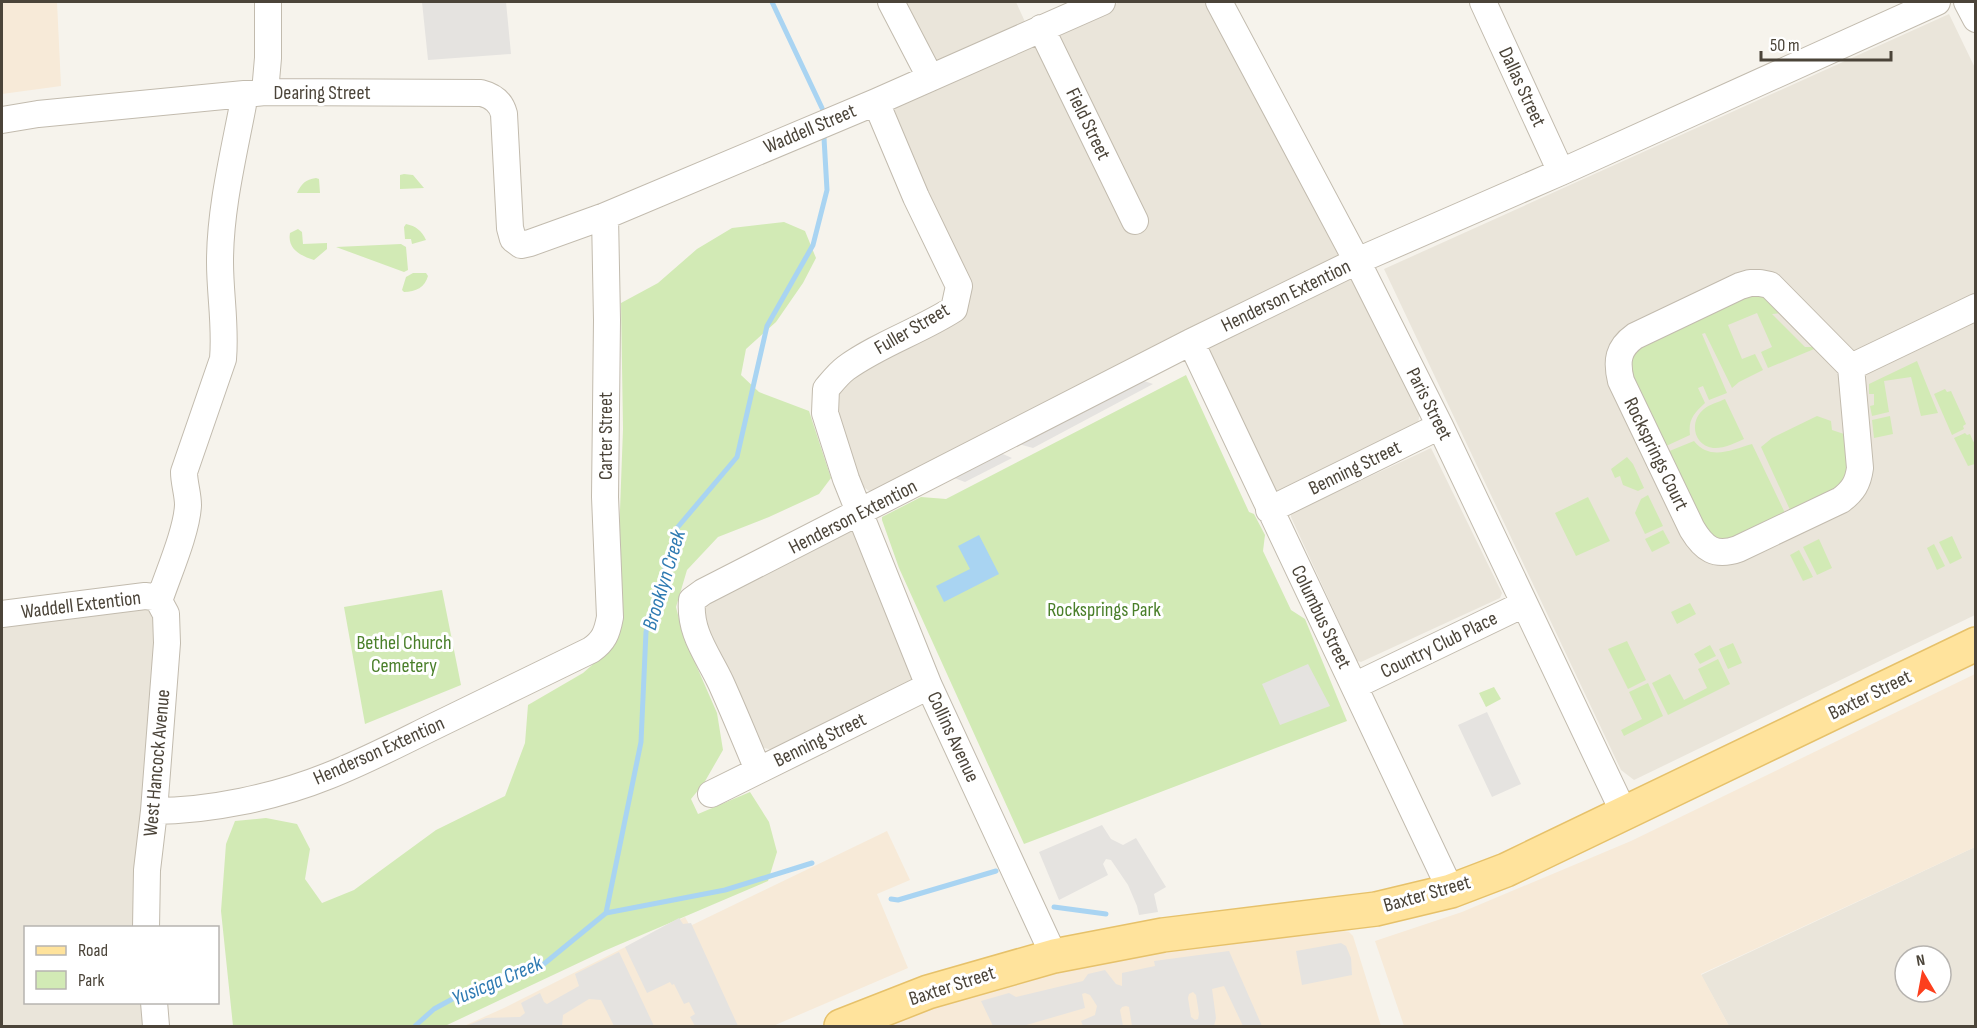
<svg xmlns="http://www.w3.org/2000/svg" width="1977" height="1028" viewBox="0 0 1977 1028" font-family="'Sofia Sans Condensed',sans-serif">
	<rect width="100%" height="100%" fill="#f6f3ec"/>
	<path fill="#eae5da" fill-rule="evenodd" d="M903,2h113l10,22 -91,39z
		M1120,2h88l134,255 -462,233 -11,1 -7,-5 -23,-48 -3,-40 10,-16 116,-70 -71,-206 145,-63 106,181 5,-9 -94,-181 1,-3z
		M1949,14l27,56 -1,545 -341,165 -13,-10 -237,-501z
		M1353,276l67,137 -2,10 -138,69 -5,-1 -68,-139 1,-9z
		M1431,448l71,145 -2,5 -139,64 -4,-1 -66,-144v-4z
		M849,527l7,2 57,145 -2,8 -137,68 -10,-2 -11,-11 -51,-114 3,-20z
		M151,608l5,8 -20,311 -110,1v74l119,1 3,23h-146v-401z
		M1975,847v179h-246l-28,-51zM1905,956h36v36h-36z"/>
	<path fill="#f7ead8" d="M2,2h55l4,84 -59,8z
		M1975,674v173l-274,127 28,52h-325l-29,-85 87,-29 169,-71z
		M887,831l23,49 -33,14 31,74 -135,58h-309l40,-18 181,-91 5,9z
		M1344,931l5,1 4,4 28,90h-500l96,-32 90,-24 85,-16 61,-10z"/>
	<path fill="#d2eab5" d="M404,174l9,1 11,13 -24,1v-14z
		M316,178l3,1 1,14h-23c5,-10 8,-13 19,-15z
		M784,222l21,9 11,27 -13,25 -27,39 -30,27 -5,26 18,17 50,19 22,67 -12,16 -50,23 -51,20 -31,33 -11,37 7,28 34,78 6,37 -19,33 -13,16 7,15 52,-22 19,30 8,30 -9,29 -164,70 -159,75h-212l-12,-115 5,-67 9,-23 31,-3 31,6 13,25 -5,30 17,24 32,-13 82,-60 69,-34 20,-53 3,-38 55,-32 32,-28 8,-216 -2,-126 37,-20 39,-34 35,-21z
		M406,224c10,2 16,7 20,16l-14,4 -1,-5h-6l-1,-12z
		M298,229l4,3 1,12 24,-1v6l-13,11c-13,-4 -27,-11 -24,-27z
		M401,244l5,3 2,23 -4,2 -68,-25z
		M413,273h13l2,3c-3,11 -12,16 -24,16l-2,-2 4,-13z
		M1762,294l21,19 -11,1 33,33h14l-51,21 -7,-16 11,-5 -15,-34 -29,12 14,34 13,-5 8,16 -24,12 -7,6 -27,-55 -3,1 25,59 -18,7 -6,-14 -5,2 7,15c-11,10 -17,17 -15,32l-26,12 -32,-68 -2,-23 8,-9 108,-52z
		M1917,361l21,52 -17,3 -10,-39 -27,4 5,31 -17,4 -2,-10 4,-1v-11h-5v-10z
		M1186,375l63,137 5,2 11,21 -2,16 28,59 14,9 42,102 -323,123 -125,-276 -17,-48v-3l39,-20 25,2z
		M1945,389l2,3 4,-1 15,33 -3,2 1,3 -12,6 -18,-41z
		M1725,399l19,40c-9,4 -21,10 -31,9 -20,-3 -24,-27 -9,-39 6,-5 15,-7 21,-10z
		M1817,416l14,5 1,9 15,5 3,34 -7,16 -52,27 -30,-65 11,-9z
		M1890,416l3,18 -19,4 -2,-18z
		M1965,433l2,2 3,-1 3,7 2,2v21l-7,2 -14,-28z
		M1694,441c16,20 37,9 58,3l33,69c-17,8 -41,25 -59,27 -7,0 -12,-4 -18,-7l-41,-81z
		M1627,457l6,7 11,24 -6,3 -15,-6 -3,-9 -5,2 -4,-9z
		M1648,495l15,31 -18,8 -10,-21 6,-14z
		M1588,497l22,44 -34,15 -21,-43z
		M1663,530l7,13 -18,9 -7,-13z
		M1952,536l10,22 -12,6 -11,-22z
		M1819,539l13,29 -15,7 -14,-28z
		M1934,544l11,22 -8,4 -10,-22z
		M1799,550l14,27 -10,4 -13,-26z
		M442,590l19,95 -96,39 -21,-117z
		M1690,603l6,11 -19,10 -6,-12z
		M1627,641l19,39 -18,9 -20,-40z
		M1733,643l9,20 -14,6 -9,-20z
		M1710,645l6,11 -16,8 -6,-10z
		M1718,659l12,25 -62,31 -16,-32 18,-9 14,26 23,-12 -9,-19z
		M1648,683l15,33 -39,20 -3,-6 21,-11 -13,-27z
		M1494,687l7,12 -15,8 -7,-14z"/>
	<path fill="#e5e3e0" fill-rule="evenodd" d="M422,2h84l5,52 -83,6z
		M1135,378l18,6 -120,64 -21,-6z
		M996,451l16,7 -47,24 -19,-7z
		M1308,664l22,42 -50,19 -18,-41z
		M1487,712l34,72 -29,13 -34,-72z
		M1102,825l9,14 12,6 13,-7 30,49 -12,7 4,18 -19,3 -2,-9 -9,-21 -17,-25 -5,-1 -3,5 5,11 -49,25 -20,-48z
		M679,918l4,6 8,-1 47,103h-43l-5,-9 5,-3 -6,-12 -5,2 -10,-20 -2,1 -2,-3 -23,11 -22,-46z
		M1341,943l5,3 5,12 1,17 -50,10 -6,-34z
		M1229,951l33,75h-19l-19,-40 -12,3 4,29 -2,8h-82l-3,-19 -3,-1 -4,1 -2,3 3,16h-40l-2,-5 14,-6 2,-9 -7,-11 -5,-2 -3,1 3,14 -62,18h-30l-12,-25 28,-8 7,4 67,-16 5,-7 17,-4 11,14 6,2v-13l33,-7 -1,-5zM1193,992l3,3 3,19 -1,5 -3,1 -4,-3 -3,-19 1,-4z
		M619,952l35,74h-40l-13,-26 -12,-1 -26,16 -1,11h-96l20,-8 34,-1 5,-4 -4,-10 19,-10 4,9 3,2 32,-18 -4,-12z"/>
	<path fill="#a9d4f2" d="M979,535l20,39 -55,28 -8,-16 34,-17 -12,-23z"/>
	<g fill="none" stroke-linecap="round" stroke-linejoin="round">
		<path stroke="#a9d4f2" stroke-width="5" d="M772,2l50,106
			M891,899l7,1 98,-29
			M1054,907l52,7
			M606,913l35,-171 5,-110 31,-104 60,-71 30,-131 46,-81 14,-55 -3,-52
			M415,1026l19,-17 33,-18 72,-23 67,-55 119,-23 87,-27"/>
		<g stroke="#c2bbae" stroke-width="28">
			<path id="minor" d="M891,2l39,75
				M1219,2l138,259 83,165 184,387
				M1483,2l78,170
				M1967,2l9,17
				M1041,28l94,193
				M265,92l3,-34v-56
				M876,102l40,95 43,89 -5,23c-34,22 -75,35 -108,59 -8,6 -14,14 -20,21l-1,24 21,66 83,207 125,270
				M2,120l36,-6 227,-22 216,1c12,3 20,9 23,21l6,114 3,11 8,6 9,-2 75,-27 271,-114 226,-100
				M1750,283h10l10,2 81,82 9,101c-2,15 -7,23 -19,32l-103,49c-23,8 -34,0 -46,-20l-71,-148c-5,-20 -3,-33 14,-45l105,-50z
				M1191,342l260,549
				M1851,367l125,-60
				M1269,510l171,-84
				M159,601c9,-27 28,-70 29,-96 0,-11 -4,-22 -4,-33l39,-113c3,-33 -3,-64 -3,-97 0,-56 15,-113 25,-168
				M2,614l143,-18 9,1 5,4
				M1354,686l170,-82
				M758,770c-12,-29 -24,-58 -37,-87 -13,-28 -32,-50 -29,-83l11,-8 488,-250 166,-81 204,-89 376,-170
				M711,794l218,-108
				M154,811c55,0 122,-14 174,-35 38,-15 74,-34 111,-52 51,-25 101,-49 152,-74 13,-9 16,-17 19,-33l-5,-120 2,-177 -2,-104
				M146,928l1,-58 7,-59 13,-168 -1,-29 -7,-13
				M154,1002l2,24"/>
		</g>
		<g stroke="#e6c16a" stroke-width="36">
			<path id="major" d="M841,1026l87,-34 126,-36 109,-21 213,-26 75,-18 55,-21 470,-226"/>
		</g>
		<use href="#minor" stroke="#fff" stroke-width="26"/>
		<use href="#major" stroke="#ffe39c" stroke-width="33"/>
	</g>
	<g text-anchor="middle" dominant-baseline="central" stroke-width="6" stroke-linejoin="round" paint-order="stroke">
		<g font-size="20" fill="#4b4439" stroke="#fff">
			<text transform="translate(1522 87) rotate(65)">Dallas Street</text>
			<text x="322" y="93">Dearing Street</text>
			<text transform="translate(1088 124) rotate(64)">Field Street</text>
			<text transform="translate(810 129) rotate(-23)">Waddell Street</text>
			<text transform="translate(1286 296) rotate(-26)">Henderson Extention</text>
			<text transform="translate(912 329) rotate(-30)">Fuller Street</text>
			<text transform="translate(1429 404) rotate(63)">Paris Street</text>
			<text transform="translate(606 436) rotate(-90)">Carter Street</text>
			<text transform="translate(1656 454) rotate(64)">Rocksprings Court</text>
			<text transform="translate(1355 468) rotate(-26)">Benning Street</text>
			<text transform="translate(853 517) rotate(-27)">Henderson Extention</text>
			<text transform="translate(81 605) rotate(-7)">Waddell Extention</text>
			<text transform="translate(1321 617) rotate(64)">Columbus Street</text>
			<text transform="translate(1439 645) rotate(-26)">Country Club Place</text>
			<text transform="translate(1870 695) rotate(-26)">Baxter Street</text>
			<text transform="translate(953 737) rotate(65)">Collins Avenue</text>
			<text transform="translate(820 740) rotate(-26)">Benning Street</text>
			<text transform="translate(379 751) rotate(-24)">Henderson Extention</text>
			<text transform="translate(157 763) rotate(-85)">West Hancock Avenue</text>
			<text transform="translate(1427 894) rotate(-16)">Baxter Street</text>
			<text transform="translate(952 986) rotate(-18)">Baxter Street</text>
		</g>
		<g font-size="20" fill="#4a7f2a" stroke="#fff">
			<text x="1104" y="610">Rocksprings Park</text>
			<text x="404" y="643">Bethel Church<tspan x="404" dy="23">Cemetery</tspan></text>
		</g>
		<g font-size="21" font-style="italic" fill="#2e7ab2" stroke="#fff">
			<text transform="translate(664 580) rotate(-73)">Brooklyn Creek</text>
			<text transform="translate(497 981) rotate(-23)">Yusicga Creek</text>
		</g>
	</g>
	<rect width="1977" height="1028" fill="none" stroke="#4b4439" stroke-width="6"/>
	<rect x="24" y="926" width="195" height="78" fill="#ffffff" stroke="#b7b4b0" stroke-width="1.5"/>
	<rect x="36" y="946" width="30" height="9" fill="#ffe39c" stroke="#b7b4b0" stroke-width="1.5"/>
	<text x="78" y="956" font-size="18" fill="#4b4439">Road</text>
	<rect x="36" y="971" width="30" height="18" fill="#d2eab5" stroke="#b7b4b0" stroke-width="1.5"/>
	<text x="78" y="986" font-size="18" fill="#4b4439">Park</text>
	<g transform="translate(1923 974) rotate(350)"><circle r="28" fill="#ffffff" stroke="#b7b4b0" stroke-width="1.5"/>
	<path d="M0-4.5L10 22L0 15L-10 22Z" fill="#fc3f1d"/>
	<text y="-9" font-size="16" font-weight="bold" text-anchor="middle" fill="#4b4439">N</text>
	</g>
	<path d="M1761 51v9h130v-9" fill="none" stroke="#4b4439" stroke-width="3"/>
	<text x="1770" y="51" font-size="18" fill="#4b4439" stroke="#ffffff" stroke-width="4.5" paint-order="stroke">50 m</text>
</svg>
